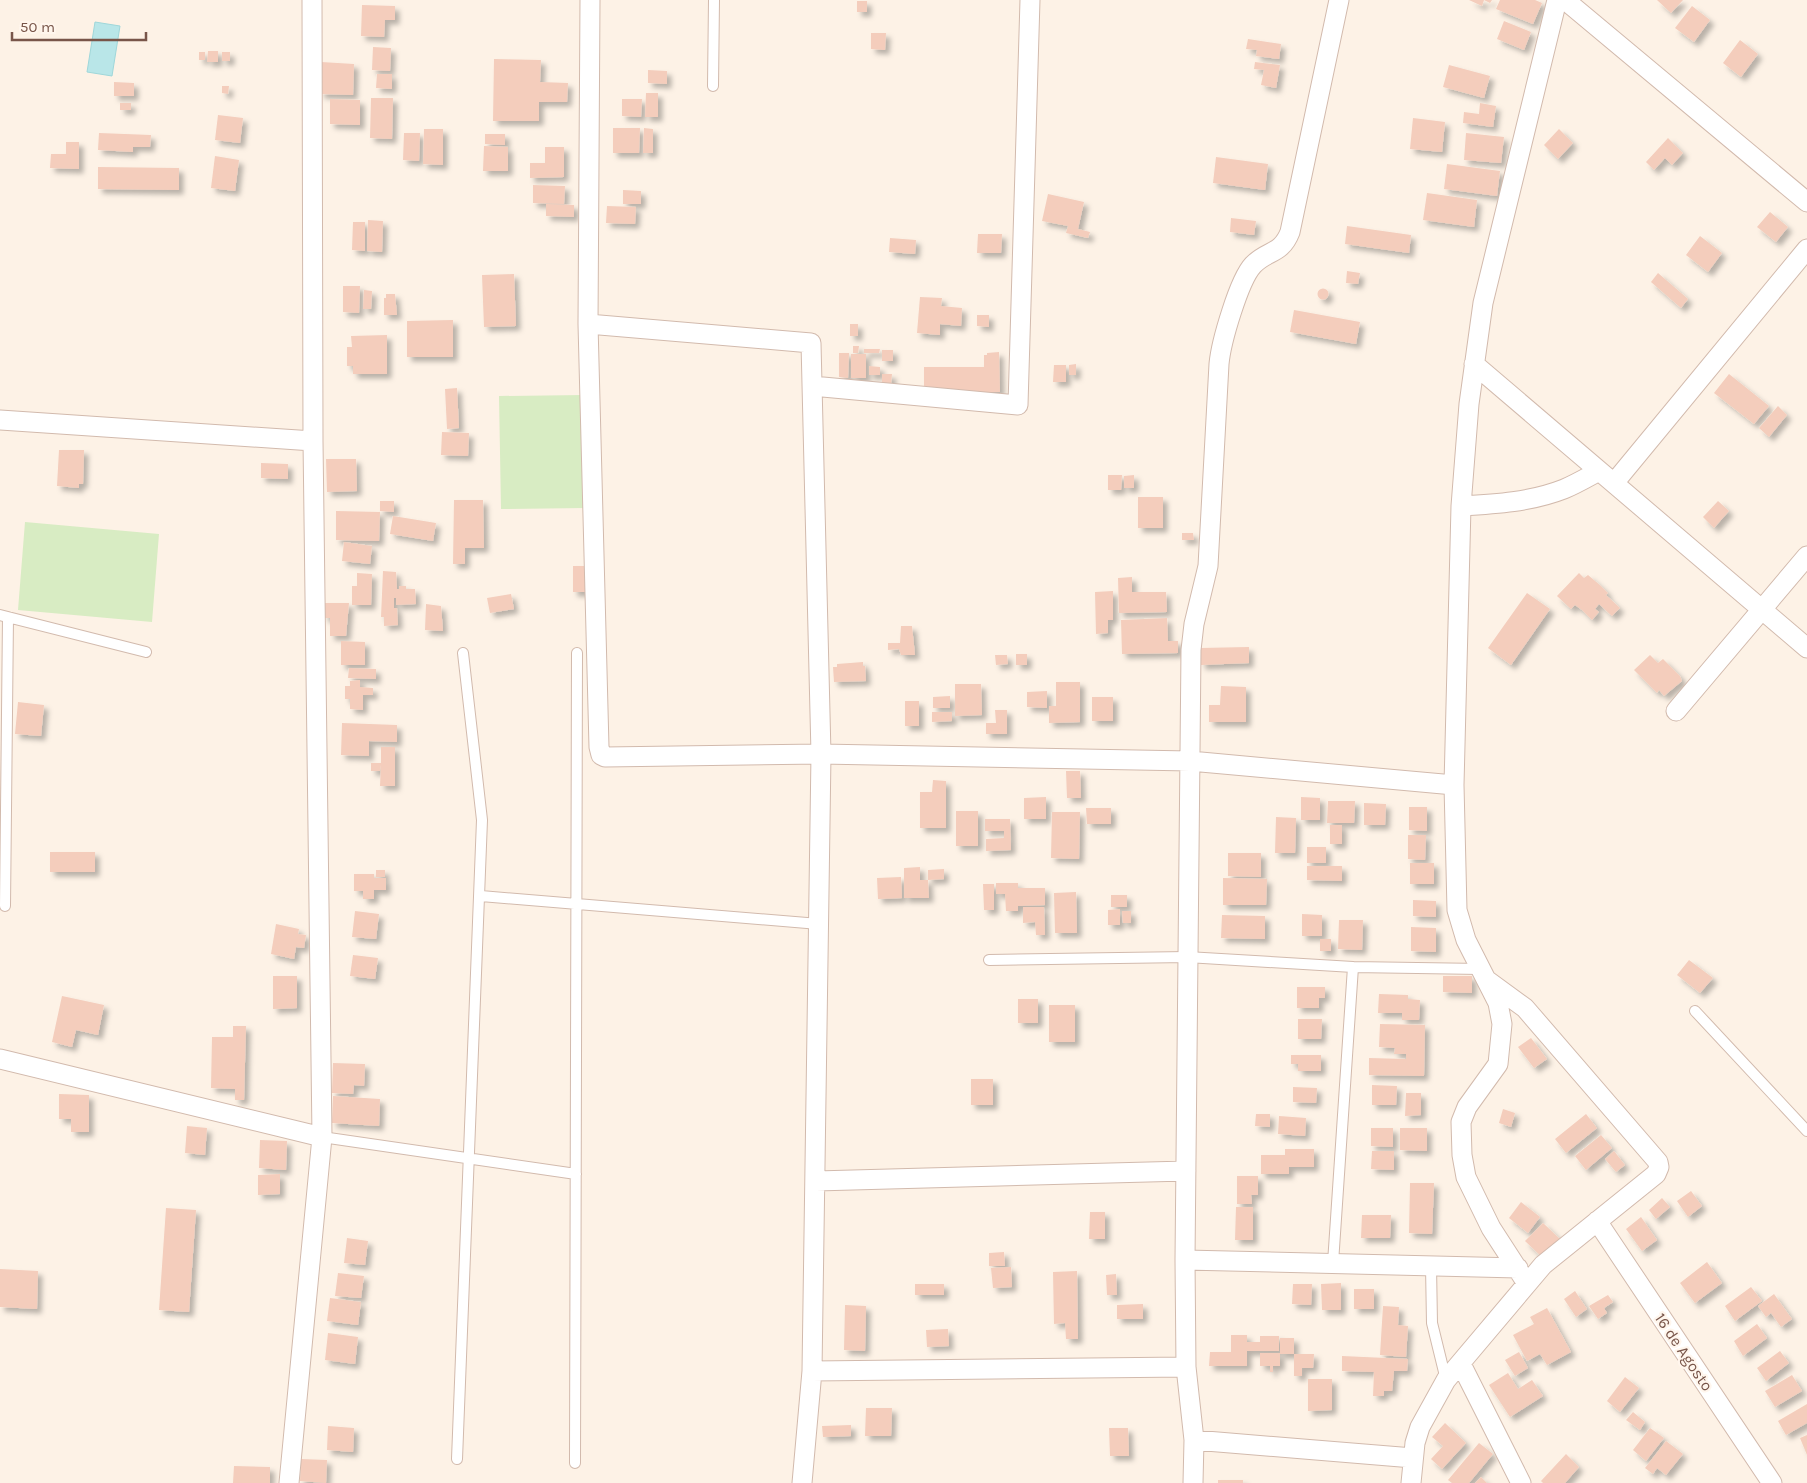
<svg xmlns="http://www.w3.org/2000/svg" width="1807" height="1483" viewBox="0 0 1807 1483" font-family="Karla,sans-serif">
	<defs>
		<filter id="shadow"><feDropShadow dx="4.5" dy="4.5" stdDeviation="2.5" flood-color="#0004"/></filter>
	</defs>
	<rect width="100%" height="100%" fill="#fdf2e6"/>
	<path fill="#d8ecc3" d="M583,395l2,113 -84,1 -2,-113z
		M25,522l134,12 -7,88 -134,-12z"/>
	<path fill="#b9e6e8" stroke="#9fd7da" d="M95,22l25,4 -8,50 -25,-4z"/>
	<path fill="#f4cdbc" filter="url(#shadow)" d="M1469,0h23l-2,3 -6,-3 -2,6z
		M1500,0h35l7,3 -9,21 -37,-15z
		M1657,0h26l-12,13z
		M857,1h10v11h-10z
		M362,5l33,1v14h-10l-1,17 -23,-1z
		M1692,6l18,14 -16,22 -19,-14z
		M1504,21l27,11 -7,18 -27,-11z
		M871,33h15l-1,17 -14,-1z
		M1248,39l33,5 -2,15 -23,-3 1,-6 -11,-1z
		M1740,40l18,14 -17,23 -18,-14z
		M373,47l18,1 -1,23 -18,-1z
		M208,51h10v11h-11z
		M199,52h6v8h-6z
		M222,52h8v9h-8z
		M494,59l47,1 -1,22 28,1 -1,19h-28v19h-46z
		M321,62l33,2 -1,31 -33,-1z
		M1255,62l25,3 -4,23 -15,-3 3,-15 -10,-1z
		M1449,65l41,11 -6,22 -41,-11z
		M648,70l19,1v13l-19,-1z
		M377,74h15v15l-16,-1z
		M114,82l20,1v13h-20z
		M222,86h7l-1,8 -6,-1z
		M646,93h12v24h-13z
		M371,98h22l-1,41 -22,-1z
		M330,99l30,1v25l-30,-1z
		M622,99h20l-1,18 -19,-1z
		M120,103h11v7h-11z
		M1480,103l16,3 -3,21 -30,-4 1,-11 15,2z
		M218,115l25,3 -3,25 -25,-3z
		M1413,118l32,4 -3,30 -32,-3z
		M613,128h27l-1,25h-26z
		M644,128l9,1v24h-10z
		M424,129h19v36l-20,-1z
		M1559,129l14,14 -15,16 -14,-14z
		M99,133l52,2 -1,12h-17v5l-35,-2z
		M404,133h16l-1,28 -16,-1z
		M1466,133l38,4 -3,26 -37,-3z
		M485,134h20v11l-20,-1z
		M1668,138l15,15 -11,12 -7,-7 -11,12 -8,-8z
		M66,142h13v27l-29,-1 1,-14h15z
		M484,146l24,1v24h-25z
		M545,147h19v30l-34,1v-15h15z
		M215,156l24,4 -4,31 -24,-3z
		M1216,157l52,7 -3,26 -52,-7z
		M1447,164l53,7 -3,25 -53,-7z
		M98,167l81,1v22l-81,-1z
		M533,185l32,1 -1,18 -31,-1z
		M623,190l18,1v13h-18z
		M1427,193l50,7 -3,27 -51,-7z
		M1048,194l36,8 -6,27 12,3 -2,6 -22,-5 2,-7 -26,-5z
		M546,204l28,1v12l-28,-1z
		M607,206l29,1 -1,17 -29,-1z
		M1770,212l18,15 -12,15 -19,-15z
		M1231,218l25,3 -2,14 -24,-3z
		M368,220l15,1 -1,31 -15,-1z
		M353,222h12v29l-13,-1z
		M1347,226l64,9 -2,18 -64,-9z
		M978,234h24l-1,19h-24z
		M1700,236l22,17 -14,19 -22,-17z
		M890,238l26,2 -1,14 -26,-2z
		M1347,271l13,2 -2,11 -12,-1z
		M1658,273l30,26 -7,9 -30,-26z
		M514,274l2,52 -32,1 -2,-52z
		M343,286h17l-1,27 -16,-1z
		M1317.5 294a5.5 5.5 0 1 1 11 0a5.5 5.5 0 1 1-11 0Z
		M364,290l8,1 -1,18h-8z
		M386,294h9l2,21h-13v-17h2z
		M920,297l22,1 -1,8 21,2 -1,18 -21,-2v11l-23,-2z
		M1294,310l66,12 -4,22 -66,-12z
		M977,315h12v12l-12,-1z
		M453,320v37h-46v-36z
		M850,324h8v12h-8z
		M387,335v39h-34v-8h-6v-19h5l-1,-11z
		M853,346h6l-1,7h-5z
		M864,349h16l-1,4h-15z
		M882,350h11v11h-11z
		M999,352l1,40h-76v-25h60v-12h3v-2z
		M839,353h10l-1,25 -9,-1z
		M851,354h15v24h-15z
		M1076,364v11h-7v-10z
		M1054,365h12v17h-13z
		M869,366l11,1v8h-11z
		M882,374h10l-1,10h-9z
		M1729,374l40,32 -15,18 -40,-31z
		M457,388l2,40 -12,1 -2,-40z
		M1778,406l9,9 -18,22 -10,-9z
		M442,432l27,1 -1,23 -27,-1z
		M59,450h25l-1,34h-4v4l-22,-2z
		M326,459h30l1,32 -30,1z
		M261,463l27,1v15l-27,-1z
		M1108,475h14l-1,15h-13z
		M1134,475v13h-10v-12z
		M1138,497h25v31h-25z
		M454,500h29l1,48h-19v16h-12z
		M380,501h14v11l-14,-1z
		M1718,501l11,10 -15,17 -11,-11z
		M336,511l44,1 -1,29 -43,-1z
		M393,516l43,7 -3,18 -43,-7z
		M1182,533h11l1,7h-12z
		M344,542l28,4 -2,18 -28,-3z
		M573,566h12v26h-12z
		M383,571l13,1 1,17h2v-3h7v3h9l1,15 -20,1v-7h-2v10h3l1,17 -14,1v-9h-3z
		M357,573l15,1 -1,31h-19v-19h5z
		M1579,573l5,5 4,-3 13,11 7,7 -2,2 14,13 -8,8 -13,-12 -4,5 4,3 -7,8 -10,-10 -7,-5 -4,4 -14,-13z
		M1132,577v15h34l1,20 -48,1 -1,-35z
		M1113,591v29h-5v13l-12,1 -1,-42z
		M1527,593l23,16 -39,56 -23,-17z
		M511,594l3,15 -24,4 -3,-15z
		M324,603h25l-3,33h-16v-18h-6z
		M426,604l15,2 2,25 -18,-1z
		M1167,618l1,23h10v12l-56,1 -1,-34z
		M901,626h11l3,29h-14l-2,-6 -11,1v-7h12z
		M341,641l24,1v23h-24z
		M1249,647v16l-48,2 -1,-17z
		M1016,654h11v11h-11z
		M995,655h12l1,9 -12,1z
		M1650,655l8,8 5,-4 17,17 2,5 -18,15 -5,-6 -2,3 -23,-23z
		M863,662v4h2l1,15 -32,1 -1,-15h4v-3z
		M349,668l27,1v10l-28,-1z
		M360,680v7l13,1v7h-10v15l-13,-1v-10h-5v-13h5v-5z
		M1056,682h24v40l-31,1v-17h7z
		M955,684h26l1,31 -27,1z
		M1221,686l25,1v35h-37v-17h11z
		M1047,691v17l-20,-1v-15z
		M950,696v12h-17v-11z
		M1092,697h21v24h-21z
		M905,701h14v25h-14z
		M18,702l26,3 -3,31 -26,-2z
		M995,710h12v24h-21v-11h10z
		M932,712h20v9l-20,1z
		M342,723l55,2v17l-28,-1v15l-28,-1z
		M381,747h14v39h-15l1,-21 -1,6h-9v-8h10z
		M1066,771h14l1,27h-14z
		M933,780l13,1v47h-26v-36h12z
		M1046,797v22h-22v-21z
		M1301,797l19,1v22h-19z
		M1328,801h27l-1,22h-27z
		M1364,803l22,1 -1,21h-21z
		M1409,807h18v24l-18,-1z
		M1086,808h25v16h-24z
		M956,811h22v35h-22z
		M1052,812h28l-1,47 -28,-1z
		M1276,817l20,1 -1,35h-20z
		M985,819h25l1,31 -25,1v-12l18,-1v-7h-19z
		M1330,825h12v19h-12z
		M1408,835h18l-1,25 -17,-1z
		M1307,847h19v16h-19z
		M50,852h45v20h-45z
		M1228,853h33v24l-33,-1z
		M1410,863h24v21h-24z
		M1307,866h35v15l-35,-1z
		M920,867v13h8l1,18h-25v-30z
		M944,869v10l-16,1v-10z
		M376,870h9v7h-9z
		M354,874h20v4h12v12h-12v9h-11v-8h-9z
		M901,877l1,21 -24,1 -1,-21z
		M1223,878l44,1 -1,26h-43z
		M996,883h22v5h27v17l-27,1v5h-12l-1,-17h-9z
		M983,884h11v26h-10z
		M1076,892l1,41h-22l-1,-40z
		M1111,895h16v12h-16z
		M1413,900l23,1v16l-23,-1z
		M1023,907h21l1,28h-9l-1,-13 -12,1z
		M1120,909v16h-12v-15z
		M355,911l24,3 -3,25 -24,-2z
		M1122,911h9v12h-8z
		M1302,914l20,1v21h-20z
		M1222,915l43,1v23l-44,-1z
		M1339,920h24l-1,30 -24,-1z
		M276,924l23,5 -1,5 8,1 -2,13 -8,-1 -2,12 -23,-5z
		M1411,927l25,1v24l-25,-1z
		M1320,939h11v12h-11z
		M353,955l25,3 -3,21 -25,-3z
		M1689,960l24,18 -13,15 -23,-18z
		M273,976h24v32l-24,1z
		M1443,976h29v17l-29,-1z
		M1297,987h28v11h-6v10h-22z
		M1379,994l29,1v4l12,1 -1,20h-17v-7h-24z
		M62,996l42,9 -6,30 -22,-5 -4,17 -20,-5z
		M1018,999h20v24h-20z
		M1049,1005h26v37h-26z
		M1298,1019h24l-1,20h-23z
		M1380,1024l45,1 -1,51 -55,-1v-17l37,1v-5h-12l1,-6 -16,-1z
		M233,1026h13l-2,74h-9v-11l-24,-1 1,-51h21z
		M1531,1038l16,21 -13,9 -16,-21z
		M1291,1055h30v16h-23v-7h-7z
		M333,1063l32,1 -1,22 -10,-1 -1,9 -21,-1z
		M971,1079h22v26h-22z
		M1372,1085l25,1 -1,19h-24z
		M1293,1087l24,1 -1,15 -23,-1z
		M1406,1093h15v22l-16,1z
		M59,1094l30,1v37h-18v-13h-12z
		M333,1096l47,3 -1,27 -47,-3z
		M1503,1109l12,4 -4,14 -12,-4z
		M1256,1114h14v13l-15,-1z
		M1586,1114l11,14 -31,25 -11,-14z
		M1279,1116l27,2 -1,18 -27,-2z
		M187,1126l20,2 -2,27 -20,-2z
		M1371,1128h22v19l-22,-1z
		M1400,1128h27v23l-27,-1z
		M1601,1135l11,13 -26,22 -11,-14z
		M260,1140l27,1 -1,29 -27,-2z
		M1285,1149h29v18h-25v7h-28v-19h24z
		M1372,1151h22v19l-23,-1z
		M1614,1151l11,14 -9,7 -11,-13z
		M280,1174v20l-22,1v-20z
		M1237,1176h21v19h-7l1,9h-15z
		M1410,1183h24l-2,51 -23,-1z
		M1691,1191l11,15 -14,11 -11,-16z
		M1662,1198l8,9 -14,12 -7,-9z
		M1521,1202l19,15 -12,16 -19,-15z
		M1236,1207h17v33h-18z
		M166,1208l30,2 -7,102 -30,-2z
		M1090,1212h15v27h-16z
		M1362,1215h29l-1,23h-29z
		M1641,1217l16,23 -15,11 -16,-22z
		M1543,1223l19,18 -18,18 -19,-18z
		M347,1238l21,3 -3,24 -21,-2z
		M1004,1252l1,14h-16v-13z
		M1707,1262l15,21 -27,20 -15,-20z
		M1011,1267l1,20 -19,1 -2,-20z
		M0,1269l38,2 -1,38 -37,-2z
		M1077,1271l1,68h-12l-1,-16 -11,1 -1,-52z
		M338,1273l26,3 -3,22 -26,-2z
		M1116,1274l1,21h-10l-1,-20z
		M1341,1283v27h-19l-1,-26z
		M915,1284h29v11h-29z
		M1293,1284h19l-1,21 -19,-1z
		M1751,1287l11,14 -27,20 -10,-15z
		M1354,1289h20v20h-20z
		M1575,1291l12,18 -11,8 -12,-18z
		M1774,1294l18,25 -11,8 -10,-14 -5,4 -8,-11z
		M1608,1295l5,7 -9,6 3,5 -9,6 -9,-13z
		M330,1298l31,4 -3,23 -31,-4z
		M1143,1304v15h-26v-14z
		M845,1305l21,1 -1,45 -21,-1z
		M1383,1306l16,1 -1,18 10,1 -2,31 -26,-2z
		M1547,1308l24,44 -24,13 -7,-11 -13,7 -14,-26 21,-11 -4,-7z
		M1757,1324l10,14 -24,18 -9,-15z
		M948,1329l1,17 -22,1 -1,-17z
		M328,1333l30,4 -3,27 -30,-4z
		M1231,1335h16v7h13v-6h19v15h-32v15h-38l1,-14h21z
		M1280,1338h14v16h-14v12h-7v6h-3v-6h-10v-13h20z
		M1780,1351l9,12 -23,18 -9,-13z
		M1519,1352l9,16 -13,8 -10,-16z
		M1294,1354h20l-1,14h-11v8h-8z
		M1342,1356l66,3 -1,12h-13l-2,20h-8v5h-11l1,-24 -32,-1z
		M1508,1373l10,16 14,-9 11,16 -33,21 -21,-32z
		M1792,1375l10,16 -27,16 -10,-16z
		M1625,1377l14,11 -19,24 -13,-11z
		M1308,1379h24v31l-24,1z
		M1807,1404v19l-21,12 -8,-14z
		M866,1408h26l-1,28h-26z
		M1633,1412l12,10 -5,8 -14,-10z
		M1445,1423l21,20 -24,26 -11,-10 12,-13 -11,-9z
		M851,1425v11l-28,1 -1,-11z
		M328,1426l26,2 -1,24 -26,-2z
		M1109,1428h19l1,28h-19z
		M1650,1428l14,10 -18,23 -13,-11z
		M1807,1435v20l-7,-17z
		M1666,1441l17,13 -17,21 -9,-7 -4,6 -8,-6z
		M1479,1443l14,11 -24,29h-17l-4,-3z
		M1566,1454l13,13 -14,16h-22l-2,-2z
		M301,1459l26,1 -1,23 -26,-2z
		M234,1466l36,1v16h-37z
		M1481,1477l6,6h-12z
		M1218,1480h25v3h-25z"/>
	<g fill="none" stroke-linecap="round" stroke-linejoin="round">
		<g stroke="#d2baad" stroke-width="12">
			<path id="lane" d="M713,86l1,-86
				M0,615l146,37
				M481,896l338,28
				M5,906l3,-289
				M989,960l198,-3 166,10 128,2
				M1695,1011l112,120
				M322,1137l254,37
				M1333,1263l20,-296
				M1431,1266l1,57 14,57
				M457,1459l25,-639 -19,-167
				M575,1463l2,-810"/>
		</g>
		<g stroke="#d2baad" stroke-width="21">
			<path id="street" d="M590,0l-2,324 11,423 2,8 4,2 216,-3 369,7 264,24
				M1565,0l242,202
				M588,324l223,19 10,411 -9,617 -10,112
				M1474,364l333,284
				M812,386l206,19 12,-405
				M0,420l313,21
				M1614,483l193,-234
				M1461,506c35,-2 70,-4 103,-17 12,-5 24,-12 35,-18
				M1676,711l131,-155
				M0,1059l322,78
				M816,1181l370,-10
				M1597,1221l175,262
				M1185,1260l333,8
				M1526,1282l-35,-54 -25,-51 -4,-22 -1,-33 6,-15 31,-43 4,-40 -4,-21 -32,-63 -9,-30 -3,-125 7,-279 8,-102 14,-101 74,-303
				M1461,1364l60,119
				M812,1371l374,-4
				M1194,1440l219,18
				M289,1483l33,-346 -9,-696 -1,-441
				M1193,1483l1,-43 -8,-73 -1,-107 6,-610 3,-26 14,-58 11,-202c2,-22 20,-84 34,-99 14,-15 28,-10 37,-33l49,-232
				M1411,1483l4,-40 5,-16 26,-47 97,-115 113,-91 3,-7 -1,-5 -133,-154 -37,-27"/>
		</g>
		<use href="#lane" stroke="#fff" stroke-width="10"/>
		<use href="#street" stroke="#fff" stroke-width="19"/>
	</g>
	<g text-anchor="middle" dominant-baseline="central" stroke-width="4.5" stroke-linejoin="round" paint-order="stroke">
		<g font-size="16" fill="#785549" stroke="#fff6ed">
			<text transform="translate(1684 1352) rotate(56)">16 de Agosto</text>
		</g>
	</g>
	<path d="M12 32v8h134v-8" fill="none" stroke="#785549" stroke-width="2.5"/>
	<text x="20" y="32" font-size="15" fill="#785549" stroke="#fff6ed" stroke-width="4" paint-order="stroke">50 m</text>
</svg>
